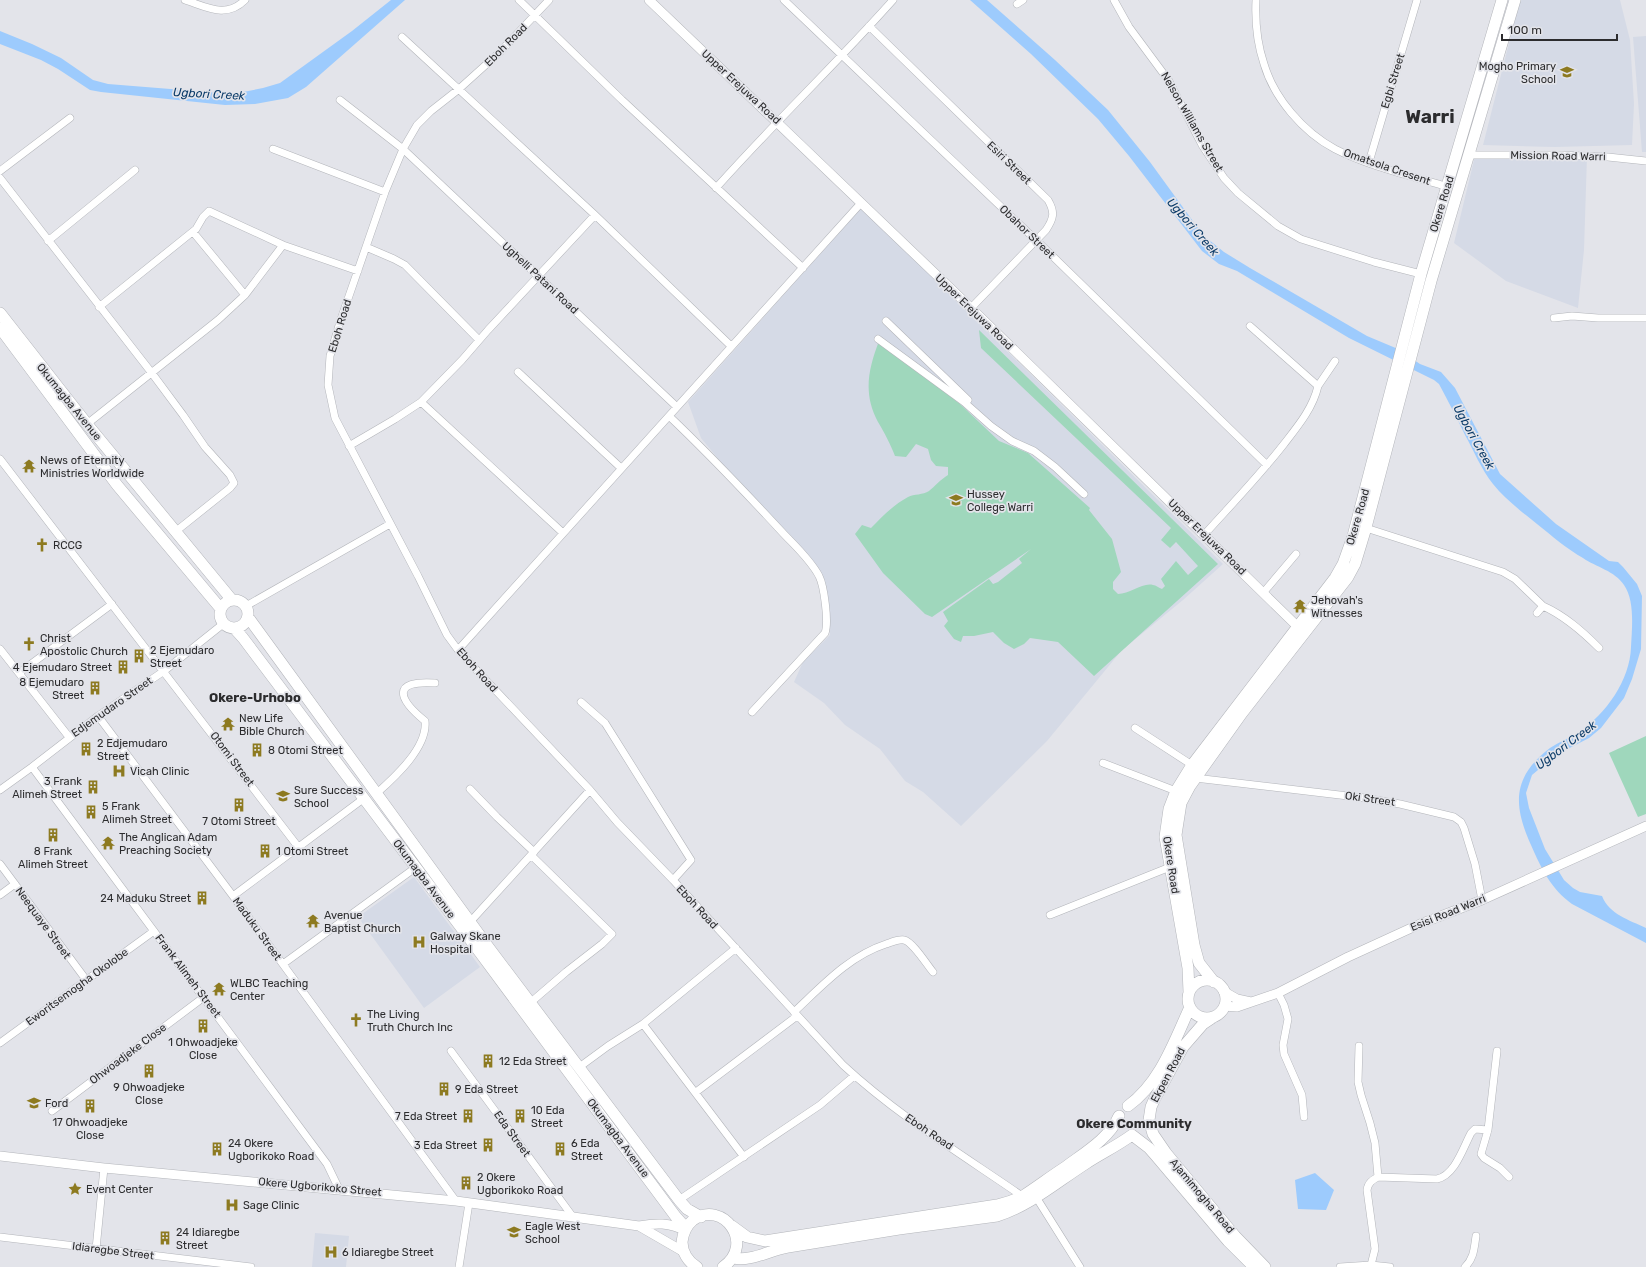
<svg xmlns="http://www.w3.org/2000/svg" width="1646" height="1267" viewBox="0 0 1646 1267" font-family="Rubik,sans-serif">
	<rect width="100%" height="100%" fill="#e3e4ea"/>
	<path fill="#d5dae6" d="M1520,0h100l10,40 4,64 -2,41 -77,2 -72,-2z
		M1646,36v116h-4l-9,-115z
		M1475,156h112l-3,94 -6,58 -72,-27 -52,-38z
		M863,206l78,80 282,278 -40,36 -61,50 -75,91 -86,85 -38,-34 -18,-11 -25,-32 -35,-24 -21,-22 -30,-21 9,-20 27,-27 -1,-19 -14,-45 -77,-88 -37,-45 -13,-36z
		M414,877l66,90 -56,41 -66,-91z
		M315,1233l34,3 -3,31h-34z"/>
	<path fill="#9fd7bc" d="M979,330l239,234 -124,112 -36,-34 -28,-4 -6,6 -10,5 -10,-6 -11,-11 -19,4h-11l-2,6 -7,-3 -10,-13 4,-5 -5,-9 46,-33 4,5 5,-2 24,-19 -3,-4 12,-10 -99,68 -7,-3 -42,-41 -28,-39 7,-9 9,3c11,-11 22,-23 37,-31 6,-3 15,-2 21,-6 5,-4 12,-12 19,-16v-8l-12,-1 -5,-6 -3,-11 -12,-5 -10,13 -11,-1c-5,-13 -10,-22 -17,-34 -15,-28 -10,-52 1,-81l81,63 39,37 29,12 62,55 -1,2 23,29 9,33 -8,10v7l5,5c12,0 25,-12 35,-9 3,0 6,3 9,4l3,-3 -4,-7 15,-18 12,14 10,-9 -22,-24 -6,6 -9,-8 10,-12 -190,-180z
		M1646,736v78l-8,3 -29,-64z"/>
	<path fill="#9dcbfd" d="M391,0h14l-99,87 -18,11 -33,6 -30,1 -124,-13 -11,-2 -32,-21 -17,-9 -41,-16v-13l32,13 29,14 32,22 15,4 125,10 30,-6 17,-5 72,-52z
		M970,0h17l68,60 53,50 42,52 53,73 21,17 26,16 117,68 31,13 22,15 21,8 14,16 45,86 56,50 53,37 9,1 5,5 14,17 5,12 -1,53 -9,30 -8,19 -23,30 -12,10 -33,17 -24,20 -6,18 3,15 16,41 19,31 9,8 7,4 22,4c7,18 27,24 44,32v15l-74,-39c-21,-15 -31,-36 -41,-59 -18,-40 -19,-68 19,-97 9,-6 20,-10 29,-16 27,-18 51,-52 52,-85 1,-20 4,-46 -7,-62 -9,-14 -28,-18 -41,-27 -16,-9 -31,-22 -46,-34 -15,-12 -32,-25 -44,-40 -12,-15 -19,-33 -28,-49 -8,-17 -17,-34 -26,-51l-5,-4 -85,-42 -112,-67 -18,-7 -17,-13 -73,-95 -31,-37 -67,-65z
		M1315,1173l19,17 -8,20 -28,-1 -3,-29z"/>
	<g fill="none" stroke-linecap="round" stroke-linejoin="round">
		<g stroke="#b3b5ba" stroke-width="8">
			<path id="minor" d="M185,0c22,7 41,19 60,0
				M519,0l103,100 181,168
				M549,0l-49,52 -41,37 -28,22 -14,14 -14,24 -18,43 -45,130 -10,34 -2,29 7,33 83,158 29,59 11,15 24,26 108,114 27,32 56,58 170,185c54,50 118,89 179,131
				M784,0l253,241 230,224
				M1114,0l15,27 40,54 33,64 22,33 14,15 40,33 23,13 73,23 47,12
				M1256,0c-1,21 1,43 8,64 10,34 39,68 71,85 33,17 76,27 113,38
				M1017,4l6,-4
				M869,26l179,174c7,12 6,18 -2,30l-75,78
				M402,37l193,178 136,131
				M340,100l63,49 274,258
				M273,149l112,43
				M1470,155h92l46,2 38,4
				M1369,162l48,-162
				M0,171l70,-53
				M0,178l151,194 32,43 22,32 25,28 4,8 -4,5 -55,44
				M716,188c57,-64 120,-124 177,-188
				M193,232l52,63
				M48,241l87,-71
				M283,245l75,26
				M366,247l28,12 11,6 74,75
				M1554,318l18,-2 26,2h48
				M886,321l82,79
				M878,339l86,63 27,24 21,15 22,10 21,16 29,27
				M518,372l103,96
				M1318,386l17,-25
				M421,402l142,131
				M669,416c39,37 76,76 113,116 12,13 28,27 37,44 5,10 10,46 6,57l-73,79
				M87,424l131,-104 27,-25 38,-50 -74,-34 -6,6 -7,12 -97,78
				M349,446l46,-27 26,-17 41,-42 26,-30 107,-115
				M0,459l299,389
				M1366,528l137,44 12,7 28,27 -6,7
				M1204,535c27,-30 55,-59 80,-91 14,-18 29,-36 34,-58l-68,-60
				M1263,593l33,-39
				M246,606l144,-82
				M1543,606c22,10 39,25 56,42
				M0,649l69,88
				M458,650l403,-447
				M19,673l93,-69
				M581,702l24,21 86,137 -18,20
				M98,716l135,180 223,305
				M1135,728l57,37
				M1103,763l73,28
				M32,767l295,397 12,25
				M1195,778l170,20 35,6 54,13 7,5 3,6 11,36 7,36
				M470,789l27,28 37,35
				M0,790l32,-23 66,-51 66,-45 59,-47
				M377,793c18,-16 51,-46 48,-72 -27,-22 -34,-41 10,-38
				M0,864l87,117
				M0,895l15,-11
				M233,896l130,-97
				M1050,915l120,-48
				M470,922l120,-132
				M283,964l132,-96
				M1278,993l6,12 4,14 -5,26 1,9 18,41 2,22
				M530,1003l36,-31 36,-28 10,-10 -81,-79
				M794,1012c28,-26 55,-56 92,-68 6,-2 13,-5 18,-4 9,2 23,25 29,32
				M643,1024l101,133
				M0,1043l154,-112
				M1359,1046l-1,36 3,13 9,28 5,20 3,34
				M451,1051l122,166
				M578,1068l30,-22 35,-22 93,-76
				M696,1092l101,-76
				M52,1111l152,-114
				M1488,1130l-7,24 3,4 16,10 9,9
				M1036,1197l44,70
				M679,1200l141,-95 34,-29
				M0,1237l251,30
				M96,1249l8,-81
				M1371,1265l19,2
				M459,1267l10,-64
				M1340,1267l31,-2 4,-16 -8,-59c1,-7 5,-10 11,-13l59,2c18,-4 26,-31 34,-46l4,-4 13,1 9,-79
				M1465,1267c9,-9 9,-18 11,-31"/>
		</g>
		<g stroke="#b3b5ba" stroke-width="10">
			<path id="tertiary" d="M649,0l322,308 326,318
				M1223,991l14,8 14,3
				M1224,1006l13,1 41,-14 70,-36 72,-33 62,-24 164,-74
				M0,1156l104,12 352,33 183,25c16,-3 31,-4 46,5
				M639,1226l45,26"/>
		</g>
		<g stroke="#b3b5ba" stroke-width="12">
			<path id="secondary" d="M0,313l87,111 145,176
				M0,328l117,157 104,124
				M220 614a14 14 0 1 1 28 0a14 14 0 1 1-28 0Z
				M248,617l241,331 190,252 8,9 14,8
				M234,628l9,10 238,316 195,263 10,11
				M1188 999a19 19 0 1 1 38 0a19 19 0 1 1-38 0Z
				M1214,982l-15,-19 -5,-18 -18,-110 5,-32 9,-17 52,-73 106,-136 7,-13 10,-33 66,-250 84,-281
				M1189,992l-1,-24 -23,-131 4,-28 7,-18 16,-26 143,-187 8,-14 10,-28 68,-262 81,-274
				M1212,1018l-9,6 -20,23 -28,51 -4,9 -2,13 4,14 13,19 69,83 30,31
				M1128,1106c32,-23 46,-64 62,-99
				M732,1226l15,11 18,4 232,-36c9,-2 18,-5 26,-9 14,-9 27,-19 41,-28 20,-15 45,-29 55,-52
				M733,1258c18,4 37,-8 55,-11l111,-18 98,-13c32,-10 60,-34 88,-52 15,-10 32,-18 47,-29l17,13 7,8 72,85 26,26
				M697,1267c-9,-5 -15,-15 -15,-25 1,-9 5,-17 11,-22 30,-21 63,24 30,47"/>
		</g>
		<use href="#minor" stroke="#fff" stroke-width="7"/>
		<use href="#tertiary" stroke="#fff" stroke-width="9"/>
		<use href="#secondary" stroke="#fff" stroke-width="11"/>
	</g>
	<defs>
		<g id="school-bare" transform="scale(1.08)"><path d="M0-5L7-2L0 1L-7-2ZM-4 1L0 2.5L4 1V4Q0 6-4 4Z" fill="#8d7a20" stroke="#e3e4ea" stroke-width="2.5" paint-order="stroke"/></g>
		<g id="temple-bare" transform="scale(1.08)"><path d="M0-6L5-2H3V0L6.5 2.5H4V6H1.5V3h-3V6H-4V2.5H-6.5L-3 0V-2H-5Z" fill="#8d7a20" stroke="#e3e4ea" stroke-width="2.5" paint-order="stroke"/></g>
		<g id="university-bare" transform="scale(1.08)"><path d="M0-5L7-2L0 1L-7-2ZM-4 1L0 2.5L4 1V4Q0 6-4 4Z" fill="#8d7a20" stroke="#e3e4ea" stroke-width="2.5" paint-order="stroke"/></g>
		<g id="church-bare" transform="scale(1.08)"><path d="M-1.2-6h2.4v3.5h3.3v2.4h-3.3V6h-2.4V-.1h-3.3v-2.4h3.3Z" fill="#8d7a20" stroke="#e3e4ea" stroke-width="2.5" paint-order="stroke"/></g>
		<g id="building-bare" transform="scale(1.08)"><path d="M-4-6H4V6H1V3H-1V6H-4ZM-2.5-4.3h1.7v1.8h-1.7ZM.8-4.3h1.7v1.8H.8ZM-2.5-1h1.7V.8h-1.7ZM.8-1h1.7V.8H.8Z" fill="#8d7a20" stroke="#e3e4ea" stroke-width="2.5" paint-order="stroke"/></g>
		<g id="hospital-bare" transform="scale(1.08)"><path d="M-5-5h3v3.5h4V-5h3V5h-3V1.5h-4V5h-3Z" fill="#8d7a20" stroke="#e3e4ea" stroke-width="2.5" paint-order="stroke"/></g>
		<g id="sight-bare" transform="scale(1.08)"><path d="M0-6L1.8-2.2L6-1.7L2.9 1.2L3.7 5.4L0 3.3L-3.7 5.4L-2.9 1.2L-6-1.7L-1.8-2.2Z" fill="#8d7a20" stroke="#e3e4ea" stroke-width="2.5" paint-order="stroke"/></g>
	</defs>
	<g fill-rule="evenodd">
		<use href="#school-bare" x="1567" y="72"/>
		<use href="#temple-bare" x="29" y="466"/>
		<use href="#university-bare" x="956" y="500"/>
		<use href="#church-bare" x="42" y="545"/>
		<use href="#temple-bare" x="1300" y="606"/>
		<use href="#church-bare" x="29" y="644"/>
		<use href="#building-bare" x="139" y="656"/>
		<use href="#building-bare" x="123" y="667"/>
		<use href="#building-bare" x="95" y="688"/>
		<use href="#temple-bare" x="228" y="724"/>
		<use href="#building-bare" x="86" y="749"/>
		<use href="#building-bare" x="257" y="750"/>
		<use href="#hospital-bare" x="119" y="771"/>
		<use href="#building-bare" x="93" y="787"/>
		<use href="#school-bare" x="283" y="796"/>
		<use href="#building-bare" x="239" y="805"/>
		<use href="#building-bare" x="91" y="812"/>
		<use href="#building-bare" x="53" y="835"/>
		<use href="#temple-bare" x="108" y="843"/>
		<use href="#building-bare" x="265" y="851"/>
		<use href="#building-bare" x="202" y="898"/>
		<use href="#temple-bare" x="313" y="921"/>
		<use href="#hospital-bare" x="419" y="942"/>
		<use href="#temple-bare" x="219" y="989"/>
		<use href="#church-bare" x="356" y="1020"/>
		<use href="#building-bare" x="203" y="1026"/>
		<use href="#building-bare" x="488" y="1061"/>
		<use href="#building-bare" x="149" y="1071"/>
		<use href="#building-bare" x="444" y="1089"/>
		<use href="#school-bare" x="34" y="1103"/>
		<use href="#building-bare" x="90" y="1106"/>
		<use href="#building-bare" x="468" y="1116"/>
		<use href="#building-bare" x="520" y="1116"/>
		<use href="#building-bare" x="488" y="1145"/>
		<use href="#building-bare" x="217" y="1149"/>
		<use href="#building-bare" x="560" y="1149"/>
		<use href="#building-bare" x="466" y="1183"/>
		<use href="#sight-bare" x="75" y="1189"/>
		<use href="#hospital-bare" x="232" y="1205"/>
		<use href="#school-bare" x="514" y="1232"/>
		<use href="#building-bare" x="165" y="1238"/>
		<use href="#hospital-bare" x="331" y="1252"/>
	</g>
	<g text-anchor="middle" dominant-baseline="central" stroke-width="3.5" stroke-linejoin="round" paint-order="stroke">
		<g font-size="11" fill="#2c2c2e" stroke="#e3e4ea">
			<text transform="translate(506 45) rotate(-45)">Eboh Road</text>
			<text transform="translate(1393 81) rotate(-73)">Egbi Street</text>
			<text transform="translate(741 87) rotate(43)">Upper Erejuwa Road</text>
			<text transform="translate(1192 122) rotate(60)">Nelson Williams Street</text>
			<text transform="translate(1558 156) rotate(1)">Mission Road Warri</text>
			<text transform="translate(1009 163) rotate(44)">Esiri Street</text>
			<text transform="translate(1387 167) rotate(19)">Omatsola Cresent</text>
			<text transform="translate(1442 204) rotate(-73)">Okere Road</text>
			<text transform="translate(1027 232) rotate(44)">Obahor Street</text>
			<text transform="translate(540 278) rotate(43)">Ughelli Patani Road</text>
			<text transform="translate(974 312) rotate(44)">Upper Erejuwa Road</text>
			<text transform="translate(340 326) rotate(-73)">Eboh Road</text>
			<text transform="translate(69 402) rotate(51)">Okumagba Avenue</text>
			<text transform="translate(1358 517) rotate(-74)">Okere Road</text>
			<text transform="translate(1207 537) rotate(44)">Upper Erejuwa Road</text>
			<text transform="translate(477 670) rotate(48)">Eboh Road</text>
			<text transform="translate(112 707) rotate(-35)">Edjemudaro Street</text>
			<text transform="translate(232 759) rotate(53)">Otomi Street</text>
			<text transform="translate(1370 799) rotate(8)">Oki Street</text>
			<text transform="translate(1171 865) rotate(81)">Okere Road</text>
			<text transform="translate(424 879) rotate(53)">Okumagba Avenue</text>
			<text transform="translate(697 907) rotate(47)">Eboh Road</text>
			<text transform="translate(1448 913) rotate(-22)">Esisi Road Warri</text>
			<text transform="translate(43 923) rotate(54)">Neequaye Street</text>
			<text transform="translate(257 929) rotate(54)">Maduku Street</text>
			<text transform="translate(188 976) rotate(53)">Frank Alimeh Street</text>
			<text transform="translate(77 987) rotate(-36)">Eworitsemogha Okolobe</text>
			<text transform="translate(128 1054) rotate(-37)">Ohwoadjeke Close</text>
			<text transform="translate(1168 1075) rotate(-62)">Ekpen Road</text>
			<text transform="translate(929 1132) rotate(34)">Eboh Road</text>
			<text transform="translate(512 1134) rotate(54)">Eda Street</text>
			<text transform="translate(618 1138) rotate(53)">Okumagba Avenue</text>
			<text transform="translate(320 1187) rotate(5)">Okere Ugborikoko Street</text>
			<text transform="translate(1202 1196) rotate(50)">Ajamimogha Road</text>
			<text transform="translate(113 1251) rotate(7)">Idiaregbe Street</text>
		</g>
		<g font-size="11" fill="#2c2c2e" stroke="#e3e4ea" text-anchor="start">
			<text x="1556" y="66" text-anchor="end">Mogho Primary<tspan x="1556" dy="13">School</tspan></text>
			<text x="40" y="460">News of Eternity<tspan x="40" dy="13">Ministries Worldwide</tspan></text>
			<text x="967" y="494">Hussey<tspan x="967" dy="13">College Warri</tspan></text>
			<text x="53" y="545">RCCG</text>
			<text x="1311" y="600">Jehovah's<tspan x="1311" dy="13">Witnesses</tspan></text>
			<text x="40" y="638">Christ<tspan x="40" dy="13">Apostolic Church</tspan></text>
			<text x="150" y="650">2 Ejemudaro<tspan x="150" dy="13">Street</tspan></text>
			<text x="112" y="667" text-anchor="end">4 Ejemudaro Street</text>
			<text x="84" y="682" text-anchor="end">8 Ejemudaro<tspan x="84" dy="13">Street</tspan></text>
			<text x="239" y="718">New Life<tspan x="239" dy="13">Bible Church</tspan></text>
			<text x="97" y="743">2 Edjemudaro<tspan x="97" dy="13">Street</tspan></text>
			<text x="268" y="750">8 Otomi Street</text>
			<text x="130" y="771">Vicah Clinic</text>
			<text x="82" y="781" text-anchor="end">3 Frank<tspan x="82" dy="13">Alimeh Street</tspan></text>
			<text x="294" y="790">Sure Success<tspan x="294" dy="13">School</tspan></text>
			<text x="102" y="806">5 Frank<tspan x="102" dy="13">Alimeh Street</tspan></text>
			<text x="239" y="821" text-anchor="middle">7 Otomi Street</text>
			<text x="119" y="837">The Anglican Adam<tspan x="119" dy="13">Preaching Society</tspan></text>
			<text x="53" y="851" text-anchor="middle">8 Frank<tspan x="53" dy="13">Alimeh Street</tspan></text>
			<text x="276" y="851">1 Otomi Street</text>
			<text x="191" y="898" text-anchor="end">24 Maduku Street</text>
			<text x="324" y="915">Avenue<tspan x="324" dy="13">Baptist Church</tspan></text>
			<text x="430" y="936">Galway Skane<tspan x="430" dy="13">Hospital</tspan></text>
			<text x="230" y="983">WLBC Teaching<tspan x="230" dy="13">Center</tspan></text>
			<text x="367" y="1014">The Living<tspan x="367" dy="13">Truth Church Inc</tspan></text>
			<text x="203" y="1042" text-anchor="middle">1 Ohwoadjeke<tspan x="203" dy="13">Close</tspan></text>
			<text x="499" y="1061">12 Eda Street</text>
			<text x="149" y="1087" text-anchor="middle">9 Ohwoadjeke<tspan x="149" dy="13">Close</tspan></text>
			<text x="455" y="1089">9 Eda Street</text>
			<text x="45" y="1103">Ford</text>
			<text x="531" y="1110">10 Eda<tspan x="531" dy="13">Street</tspan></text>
			<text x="457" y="1116" text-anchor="end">7 Eda Street</text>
			<text x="90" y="1122" text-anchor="middle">17 Ohwoadjeke<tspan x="90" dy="13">Close</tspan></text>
			<text x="228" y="1143">24 Okere<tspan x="228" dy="13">Ugborikoko Road</tspan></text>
			<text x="571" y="1143">6 Eda<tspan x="571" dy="13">Street</tspan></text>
			<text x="477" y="1145" text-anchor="end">3 Eda Street</text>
			<text x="477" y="1177">2 Okere<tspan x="477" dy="13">Ugborikoko Road</tspan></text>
			<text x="86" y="1189">Event Center</text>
			<text x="243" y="1205">Sage Clinic</text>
			<text x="525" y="1226">Eagle West<tspan x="525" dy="13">School</tspan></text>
			<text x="176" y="1232">24 Idiaregbe<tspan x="176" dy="13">Street</tspan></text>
			<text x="342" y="1252">6 Idiaregbe Street</text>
		</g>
		<g font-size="12" font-style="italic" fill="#0c3c69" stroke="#e3e4ea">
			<text transform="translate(209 94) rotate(3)">Ugbori Creek</text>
			<text transform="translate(1193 227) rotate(49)">Ugbori Creek</text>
			<text transform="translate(1474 437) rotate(61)">Ugbori Creek</text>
			<text transform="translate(1566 745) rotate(-37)">Ugbori Creek</text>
		</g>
		<g font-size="13" font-weight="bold" fill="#2c2c2e" stroke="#e3e4ea">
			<text x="255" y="697">Okere-Urhobo</text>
			<text x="1134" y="1123">Okere Community</text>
		</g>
		<g font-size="19" font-weight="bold" fill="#2c2c2e" stroke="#e3e4ea">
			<text x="1430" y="116">Warri</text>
		</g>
	</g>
	<path d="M1502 34v6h115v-6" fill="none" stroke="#2c2c2e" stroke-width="2"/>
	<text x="1508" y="34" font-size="12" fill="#2c2c2e" stroke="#e3e4ea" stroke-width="3" paint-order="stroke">100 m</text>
</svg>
